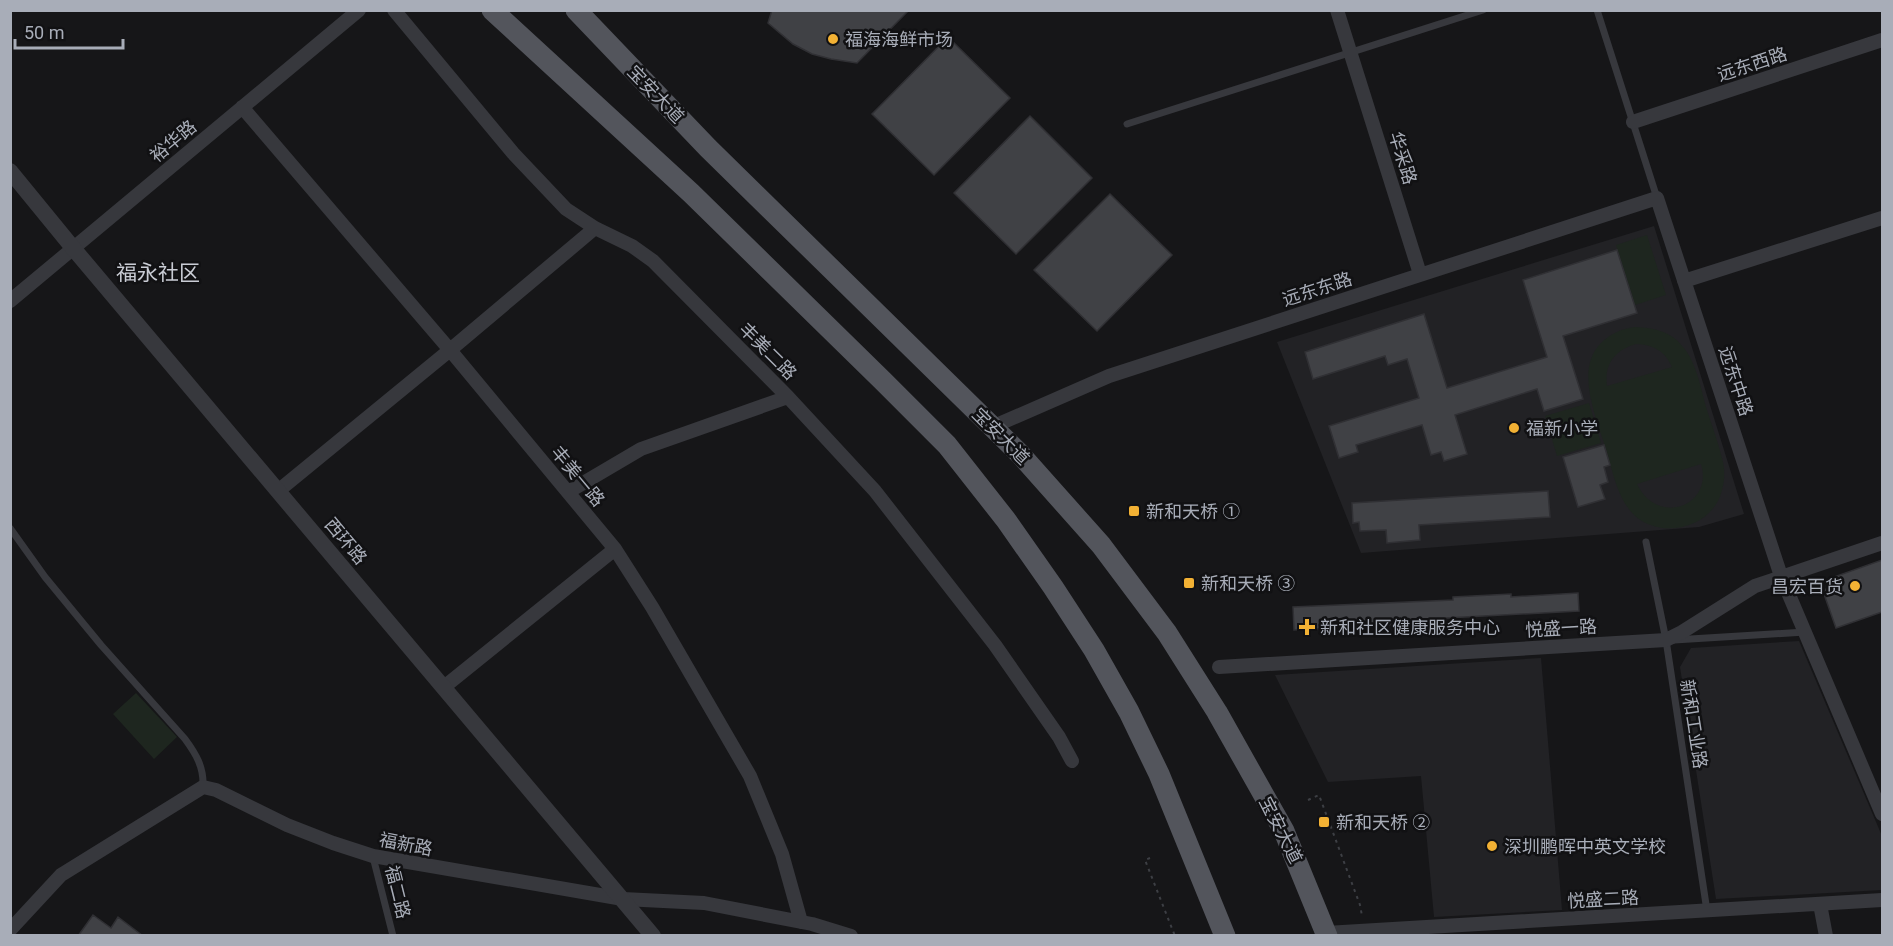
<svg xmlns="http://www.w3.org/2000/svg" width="1893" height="946" viewBox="0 0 1893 946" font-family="Roboto,'Noto Sans SC',sans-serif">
	<rect width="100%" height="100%" fill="#161618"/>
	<path fill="#222225" d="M1654,226l90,288 -45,13 -338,26 -84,-211z
		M1799,641l83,195v54l-166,9 -36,-232 11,-19z
		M1541,658l21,252 -128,7 -13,-141 -93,6 -53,-107z"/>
	<path fill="#1e261f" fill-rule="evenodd" d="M1647,235l19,60 -31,10 -19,-60z
		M1635,327c19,1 36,4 48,20 14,16 18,43 24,63 5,16 11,32 15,48 3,11 3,21 0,32 -8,37 -60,51 -88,25 -17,-17 -21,-43 -28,-66 -12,-38 -38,-94 11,-117 6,-3 12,-4 18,-5zM1636,344c18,1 29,7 36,23l-65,19c-3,-22 8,-36 29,-42zM1701,464c13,42 -44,63 -64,20z
		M1589,403l12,40 -44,13 -12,-40z
		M136,693l41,44 -23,22 -41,-45z"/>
	<path fill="#404145" stroke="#303034" stroke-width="1.5" d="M772,10h137l-52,53 -26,-4 -19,-5 -19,-10 -25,-21z
		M948,37l62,61 -76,77 -62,-61z
		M1030,116l62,62 -76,76 -62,-61z
		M1110,194l62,61 -75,76 -63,-61z
		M1617,250l20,63 -74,23 20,63 -39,12 -7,-22 -82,26 12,39 -23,7 -3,-9 -10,3 -9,-30 -66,20 2,7 -19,6 -10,-32 90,-28 -12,-39 -19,6 -3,-9 -72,23 -8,-27 119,-38 23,74 100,-31 -24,-77z
		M1604,445l6,20 -6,2 4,15 -8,3 5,14 -27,8 -15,-50z
		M1548,491l2,26 -131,8 1,15 -33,3 -1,-13 -26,1 -1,-9 -6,1 -1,-20z
		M1882,560v52l-46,16 -12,-34 7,-16z
		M1578,593l1,18 -133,7v4l-152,8 -1,-23 160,-7v-3l58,-3v3z
		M93,915l18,13 7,-11 25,19h-65z"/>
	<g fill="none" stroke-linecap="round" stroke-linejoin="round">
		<path stroke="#3d3f44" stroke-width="2" stroke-dasharray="3 4.5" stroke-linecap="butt" d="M1308,800l11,-5 41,110 2,11
			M1150,858l-5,2 30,76"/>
		<path stroke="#37383d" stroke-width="7" d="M1597,10l60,188
			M1127,124l356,-114
			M10,528l35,49 56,68 84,94c11,15 19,28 18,48
			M1646,542l20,98 41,271
			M1674,640l131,-8
			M373,857l20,79"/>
		<path stroke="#37383d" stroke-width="14" d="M394,10l119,143 53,56 29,19 37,18 21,15 135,136 87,94 120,154 64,92 13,24
			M1337,10l83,264
			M242,107l208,243 165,199 37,58 98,169 32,78 19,68
			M1633,122l249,-82
			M1684,281l198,-63
			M10,301l349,-291
			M992,427l117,-51 548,-178 124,378 101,238
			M278,491l172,-141 145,-122
			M568,492l73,-43 147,-52
			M1219,667l447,-27 16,-8 73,-46 127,-43
			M444,687l171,-138
			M1820,904l6,32
			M10,930l51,-55 142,-88 13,3 71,35 46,18 40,13 250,43 81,4 108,21 39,12
			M1326,933l556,-33"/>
		<path stroke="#37383d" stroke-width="16" d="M10,171l63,77 580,688"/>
		<path stroke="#53555c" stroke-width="21" d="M492,10l199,183 192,188 64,64 59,75 47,67 41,63 35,62 30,62 66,162
			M576,10l132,138 312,306 81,91 66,88 50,79 67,119 43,105"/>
	</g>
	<g fill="#f2b134" stroke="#111113" stroke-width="2">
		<circle cx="833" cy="39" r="6"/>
		<circle cx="1514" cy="428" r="6"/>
		<rect x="1128" y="505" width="12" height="12" rx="3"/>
		<rect x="1183" y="577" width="12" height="12" rx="3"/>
		<circle cx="1855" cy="586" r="6"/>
		<path d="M1304 618h6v6h6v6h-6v6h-6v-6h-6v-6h6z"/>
		<rect x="1318" y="816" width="12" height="12" rx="3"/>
		<circle cx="1492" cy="846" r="6"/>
	</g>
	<g text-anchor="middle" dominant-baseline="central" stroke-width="5" stroke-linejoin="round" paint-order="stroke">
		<g font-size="18" fill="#a8adb8" stroke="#111113" text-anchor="start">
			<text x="845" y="39">福海海鲜市场</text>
			<text x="1526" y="428">福新小学</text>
			<text x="1146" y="511">新和天桥 ①</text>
			<text x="1201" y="583">新和天桥 ③</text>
			<text x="1843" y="586" text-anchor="end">昌宏百货</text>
			<text x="1320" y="627">新和社区健康服务中心</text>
			<text x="1336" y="822">新和天桥 ②</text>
			<text x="1504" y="846">深圳鹏晖中英文学校</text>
		</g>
		<g font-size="18" fill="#a8adb8" stroke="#111113">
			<text transform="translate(1752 64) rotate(-18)">远东西路</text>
			<text transform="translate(656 94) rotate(46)">宝安大道</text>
			<text transform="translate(173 141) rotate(-40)">裕华路</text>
			<text transform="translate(1403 158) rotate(73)">华采路</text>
			<text transform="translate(1317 289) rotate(-18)">远东东路</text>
			<text transform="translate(768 351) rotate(45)">丰美二路</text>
			<text transform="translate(1736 381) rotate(72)">远东中路</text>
			<text transform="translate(1001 436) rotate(45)">宝安大道</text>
			<text transform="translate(578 476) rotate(50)">丰美一路</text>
			<text transform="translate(346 541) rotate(50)">西环路</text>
			<text transform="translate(1561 628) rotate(-3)">悦盛一路</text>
			<text transform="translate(1694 724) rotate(81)">新和工业路</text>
			<text transform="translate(1281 830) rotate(63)">宝安大道</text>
			<text transform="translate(406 844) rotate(11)">福新路</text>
			<text transform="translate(398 892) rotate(76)">福二路</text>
			<text transform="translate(1603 899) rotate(-3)">悦盛二路</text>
		</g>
		<g font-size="21" fill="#c9ccd4" stroke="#111113">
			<text x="158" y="273">福永社区</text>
		</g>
	</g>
	<rect width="1893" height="946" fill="none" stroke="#a8adb8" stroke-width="24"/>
	<path d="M15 39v9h108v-9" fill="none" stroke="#a8adb8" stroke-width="3"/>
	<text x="24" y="39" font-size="18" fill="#a8adb8" stroke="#111113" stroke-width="4.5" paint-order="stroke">50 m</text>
</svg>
